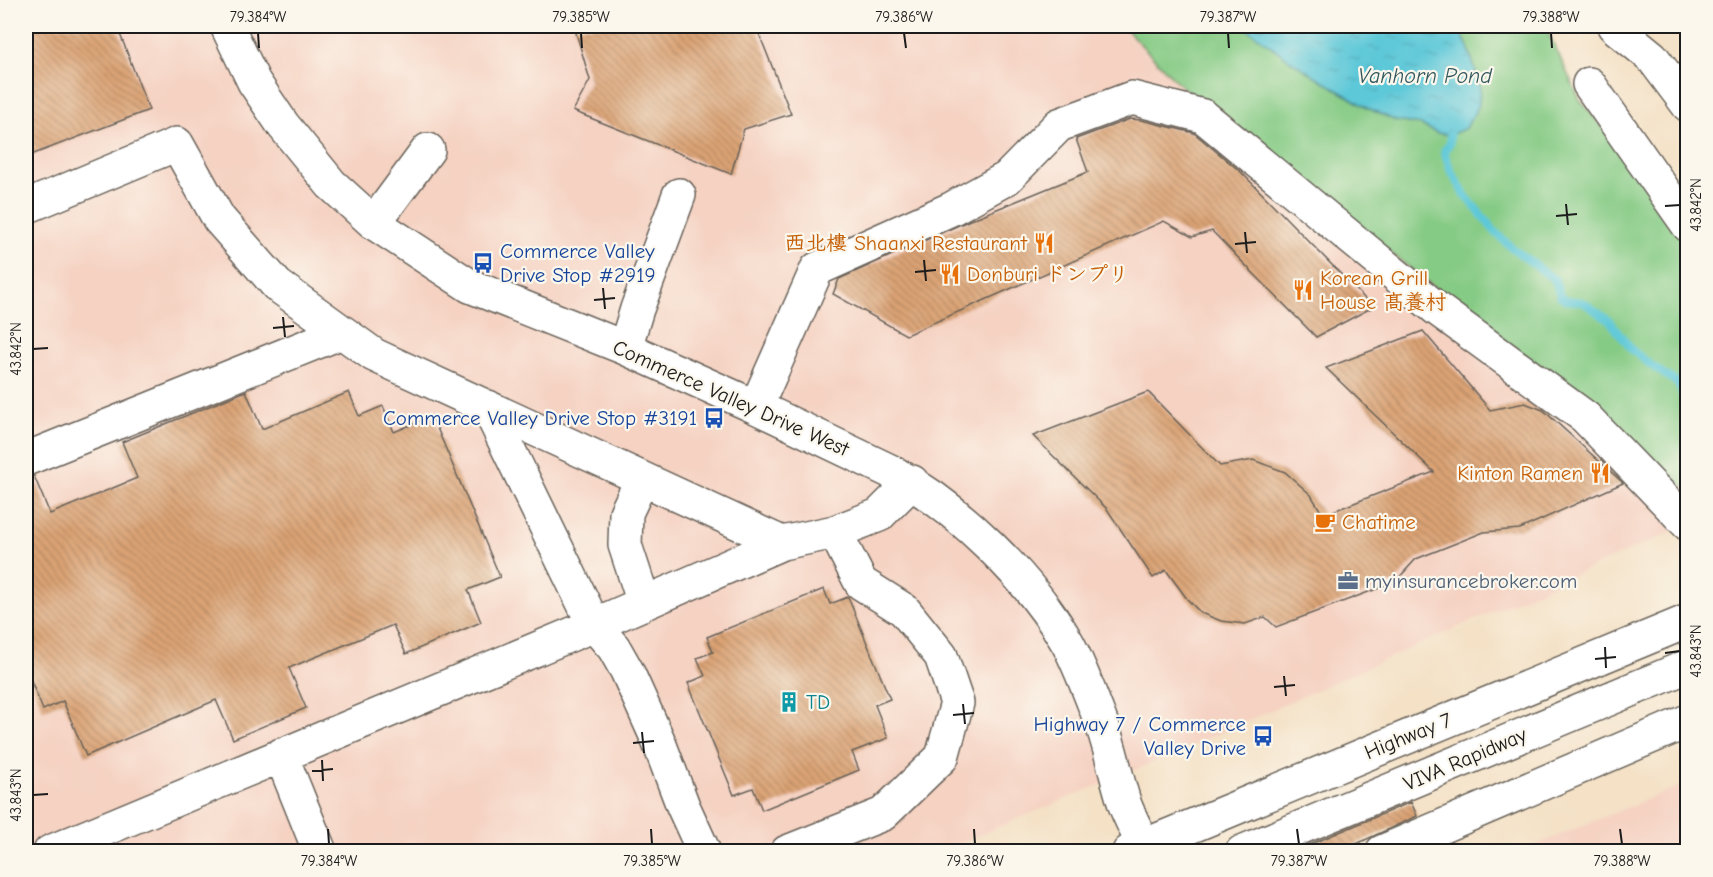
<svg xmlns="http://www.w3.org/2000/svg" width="1713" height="877" viewBox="0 0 1713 877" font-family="'Comic Neue','LXGW WenKai TC','Klee One',sans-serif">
	<defs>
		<pattern id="water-ripples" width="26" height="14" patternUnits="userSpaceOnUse" patternTransform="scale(1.5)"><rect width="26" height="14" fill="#5dc8d8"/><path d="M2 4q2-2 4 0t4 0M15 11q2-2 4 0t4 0" fill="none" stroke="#50abb9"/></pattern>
		<pattern id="building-back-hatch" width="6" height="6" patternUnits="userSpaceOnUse" patternTransform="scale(1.5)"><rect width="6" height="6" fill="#dba375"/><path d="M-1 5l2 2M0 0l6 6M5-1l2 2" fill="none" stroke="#b1845f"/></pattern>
	</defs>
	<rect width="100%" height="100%" fill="#fbf7ec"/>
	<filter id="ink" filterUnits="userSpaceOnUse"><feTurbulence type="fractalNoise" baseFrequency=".0167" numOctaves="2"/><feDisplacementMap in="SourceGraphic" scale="12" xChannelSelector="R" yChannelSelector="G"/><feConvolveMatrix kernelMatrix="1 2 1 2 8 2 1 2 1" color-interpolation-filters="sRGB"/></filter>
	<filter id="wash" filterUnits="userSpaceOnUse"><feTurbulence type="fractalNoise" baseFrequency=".008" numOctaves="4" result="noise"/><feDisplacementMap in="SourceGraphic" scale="24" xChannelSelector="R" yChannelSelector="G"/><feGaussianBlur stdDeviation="1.35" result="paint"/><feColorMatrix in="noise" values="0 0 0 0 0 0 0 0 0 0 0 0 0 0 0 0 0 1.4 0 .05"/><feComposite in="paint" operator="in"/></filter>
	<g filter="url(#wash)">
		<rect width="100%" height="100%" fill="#f4e1c6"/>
		<path fill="#f5d2c2" d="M26,26h1097l55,57 509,406v36l-514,229 -232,97h-915z
			M1687,783v68h-166z"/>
		<path fill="#86cb85" stroke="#517450" stroke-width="1.5" d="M1123,26h422l35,74 107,128v261l-509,-406z"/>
		<path fill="url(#water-ripples)" stroke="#3c727a" stroke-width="1.5" d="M1243,26h215l10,21 12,38 -1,20 -13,23 -16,7 -13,-2 -16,-8 -25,-4 -31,-14 -71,-44z"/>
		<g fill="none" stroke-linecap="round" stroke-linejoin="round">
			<path stroke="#5dc8d8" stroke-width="8" d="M1450,135v8l-6,8 7,20 14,24 31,38 15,14 44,33 5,16 6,4 17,2 27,19 22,29 20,16 25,17 11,20"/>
		</g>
		<g id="blocks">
			<path fill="url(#building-back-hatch)" d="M26,26h91l32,84 -123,47z
				M574,26h182l35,88 -47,15 -13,45 -158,-63 17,-31z
				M1130,119l11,1 53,13 47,39 132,135 -57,30 -104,-106 -20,6 -28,-16 -258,114 -73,-41 6,-15 131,-59 118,-48 -12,-33z
				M1423,331l67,79 35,-7 18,7 80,73 -103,46 -36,3 -68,27 -21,23 -119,45 -11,-10 -20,7 -24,-3 -20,-8 -14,-14 -21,-29 -13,8 -46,-69 -74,-73 115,-44 72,74 33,-6 32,12 26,23 12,20 111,-43 -108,-104z
				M246,391l16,38 87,-37 10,24 24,-10 11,26 38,-16 68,161 -32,13 13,32 -75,32 -13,-29 -104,43 17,40 -73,31 -17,-39 -130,56 -23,-55 -20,9 -12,-29 -5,2v-206l8,-1 16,38 87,-36 -15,-36z
				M824,589l6,15 18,-7 42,102 -15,6 13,33 -36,14 7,18 -97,40 -9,-22 -19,7 -46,-112 17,-7 -8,-18 16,-6 -6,-15z
				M1411,802l6,14 -78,36h-47z"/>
		</g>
	</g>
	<g filter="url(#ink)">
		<use href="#blocks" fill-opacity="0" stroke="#686158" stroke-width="1.5"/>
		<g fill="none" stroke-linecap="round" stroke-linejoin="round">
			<g stroke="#686158" stroke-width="36">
				<path id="minor" d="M227,26l27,56 29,43 48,59 43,39 96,63 155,62 131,59 136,65c66,35 137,105 175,170 12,21 25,57 34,80 10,27 15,56 24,83 6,16 15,30 20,47
					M1614,26l38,31 36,48
					M1589,84l99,141
					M26,207l151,-63 42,75 58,66 97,70 408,188
					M374,223l54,-73
					M625,348l12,-39 42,-114
					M488,407l106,218 20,23 13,23 31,69 25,66 21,46
					M756,407l61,-138 134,-60 56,-31 52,-53 73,-27 71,18 234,193 148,108 103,107
					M26,459l316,-127
					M642,479l-16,34 -1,32 19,58
					M281,755l39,97
					M50,852l544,-227 188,-82 53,-11 44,-17 33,-33
					M787,852l96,-38 59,-57 15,-54 -16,-47 -37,-46 -43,-27 -26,-51
					M1242,852l446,-186"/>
			</g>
			<g stroke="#686158" stroke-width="36">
				<path id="major" d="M1129,852l559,-231
					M1382,852l306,-131"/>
			</g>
			<use href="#minor" stroke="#fff" stroke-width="33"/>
			<use href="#major" stroke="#fff" stroke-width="33"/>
		</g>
	</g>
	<path fill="none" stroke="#1c1c1c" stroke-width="2" d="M258,33l1,15M581,33l1,15M904,33l2,15M1228,33l1,15M1551,33l1,15M1566,204l2,21M1665,206l15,-1M1556,216l21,-2M1245,232l2,21M1235,244l21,-2M924,260l2,21M915,272l21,-2M603,288l2,21M594,300l21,-2M283,317l2,20M273,328l21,-2M33,349l15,-1M1605,647l1,21M1665,653l15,-2M1595,659l21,-2M1284,676l2,20M1274,687l21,-2M963,704l2,20M953,715l21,-2M642,732l2,21M633,743l21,-2M322,760l1,21M312,771l21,-2M33,795l15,-1M328,829l1,15M651,829l1,15M974,829l1,15M1297,829l2,15M1620,829l2,15"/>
	<defs>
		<g id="restaurant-bare" transform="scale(1.62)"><path d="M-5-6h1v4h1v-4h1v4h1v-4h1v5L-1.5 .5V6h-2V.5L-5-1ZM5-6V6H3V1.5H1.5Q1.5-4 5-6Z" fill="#e8710a" stroke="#fbf7ec" stroke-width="2.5" paint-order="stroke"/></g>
		<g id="bus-bare" transform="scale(1.62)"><path d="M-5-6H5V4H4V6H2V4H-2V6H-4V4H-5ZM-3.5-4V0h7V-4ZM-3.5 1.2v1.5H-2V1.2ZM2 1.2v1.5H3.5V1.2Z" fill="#1a4fb4" stroke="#fbf7ec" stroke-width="2.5" paint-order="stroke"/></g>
		<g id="cafe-bare" transform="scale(1.62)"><path d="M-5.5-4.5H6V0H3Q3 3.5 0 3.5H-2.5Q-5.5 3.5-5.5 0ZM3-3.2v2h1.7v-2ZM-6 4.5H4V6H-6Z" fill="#e8710a" stroke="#fbf7ec" stroke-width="2.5" paint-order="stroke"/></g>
		<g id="office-bare" transform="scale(1.62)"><path d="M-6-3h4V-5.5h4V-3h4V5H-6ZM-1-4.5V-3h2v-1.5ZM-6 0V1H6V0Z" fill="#5c6f8a" stroke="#fbf7ec" stroke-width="2.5" paint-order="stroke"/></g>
		<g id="building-bare" transform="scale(1.62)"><path d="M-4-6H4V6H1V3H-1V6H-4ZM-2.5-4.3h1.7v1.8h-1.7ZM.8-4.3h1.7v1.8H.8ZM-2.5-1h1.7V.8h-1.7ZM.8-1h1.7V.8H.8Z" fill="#0f9aa8" stroke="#fbf7ec" stroke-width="2.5" paint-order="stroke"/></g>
	</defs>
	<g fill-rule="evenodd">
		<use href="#restaurant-bare" x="1044" y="243"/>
		<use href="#bus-bare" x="483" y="263"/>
		<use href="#restaurant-bare" x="950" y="274"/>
		<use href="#restaurant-bare" x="1303" y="290"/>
		<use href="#bus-bare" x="714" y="418"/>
		<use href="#restaurant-bare" x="1600" y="473"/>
		<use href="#cafe-bare" x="1325" y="522"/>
		<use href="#office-bare" x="1348" y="581"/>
		<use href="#building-bare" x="789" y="702"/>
		<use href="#bus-bare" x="1263" y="736"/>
	</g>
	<g text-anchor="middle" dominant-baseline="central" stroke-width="4.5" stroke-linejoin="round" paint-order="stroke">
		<g font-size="21" fill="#c56008" stroke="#fbf7ec" text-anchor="start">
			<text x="1027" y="243" text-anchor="end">西北樓 Shaanxi Restaurant</text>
			<text x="967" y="274">Donburi ドンプリ</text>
			<text x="1320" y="278">Korean Grill<tspan x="1320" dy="24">House 髙養村</tspan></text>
			<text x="1583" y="473" text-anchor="end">Kinton Ramen</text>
			<text x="1342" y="522">Chatime</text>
		</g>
		<g font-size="21" fill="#164399" stroke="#fbf7ec" text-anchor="end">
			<text x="500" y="251" text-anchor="start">Commerce Valley<tspan x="500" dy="24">Drive Stop #2919</tspan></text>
			<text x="697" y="418">Commerce Valley Drive Stop #3191</text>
			<text x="1246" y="724">Highway 7 / Commerce<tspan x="1246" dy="24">Valley Drive</tspan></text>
		</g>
		<g font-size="21" fill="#1c1c1c" stroke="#fbf7ec">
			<text transform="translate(731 398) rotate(24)">Commerce Valley Drive West</text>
			<text transform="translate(1408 736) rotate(-22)">Highway 7</text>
			<text transform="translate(1465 759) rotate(-23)">VIVA Rapidway</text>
		</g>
		<g font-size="21" fill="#4e5e75" stroke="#fbf7ec" text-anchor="start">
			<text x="1365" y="581">myinsurancebroker.com</text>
		</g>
		<g font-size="21" fill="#0d838f" stroke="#fbf7ec" text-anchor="start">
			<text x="806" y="702">TD</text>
		</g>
		<g font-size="22" font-style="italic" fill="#33585e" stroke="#fbf7ec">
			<text x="1425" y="76">Vanhorn Pond</text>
		</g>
	</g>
	<rect width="1713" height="877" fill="none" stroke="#fbf7ec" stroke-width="66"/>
	<rect x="33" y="33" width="1647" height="811" fill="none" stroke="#1c1c1c" stroke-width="2"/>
	<g font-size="15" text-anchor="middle" fill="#1c1c1c">
		<text x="258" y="22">79.384°W</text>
		<text x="581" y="22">79.385°W</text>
		<text x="904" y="22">79.386°W</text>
		<text x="1228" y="22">79.387°W</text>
		<text x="1551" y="22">79.388°W</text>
		<text transform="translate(1696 205) rotate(-90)" y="5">43.842°N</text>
		<text transform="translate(16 349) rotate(-90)" y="5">43.842°N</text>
		<text transform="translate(1696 651) rotate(-90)" y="5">43.843°N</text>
		<text transform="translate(16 795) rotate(-90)" y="5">43.843°N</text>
		<text x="329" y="866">79.384°W</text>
		<text x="652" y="866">79.385°W</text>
		<text x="975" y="866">79.386°W</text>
		<text x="1299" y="866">79.387°W</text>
		<text x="1622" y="866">79.388°W</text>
	</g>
</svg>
